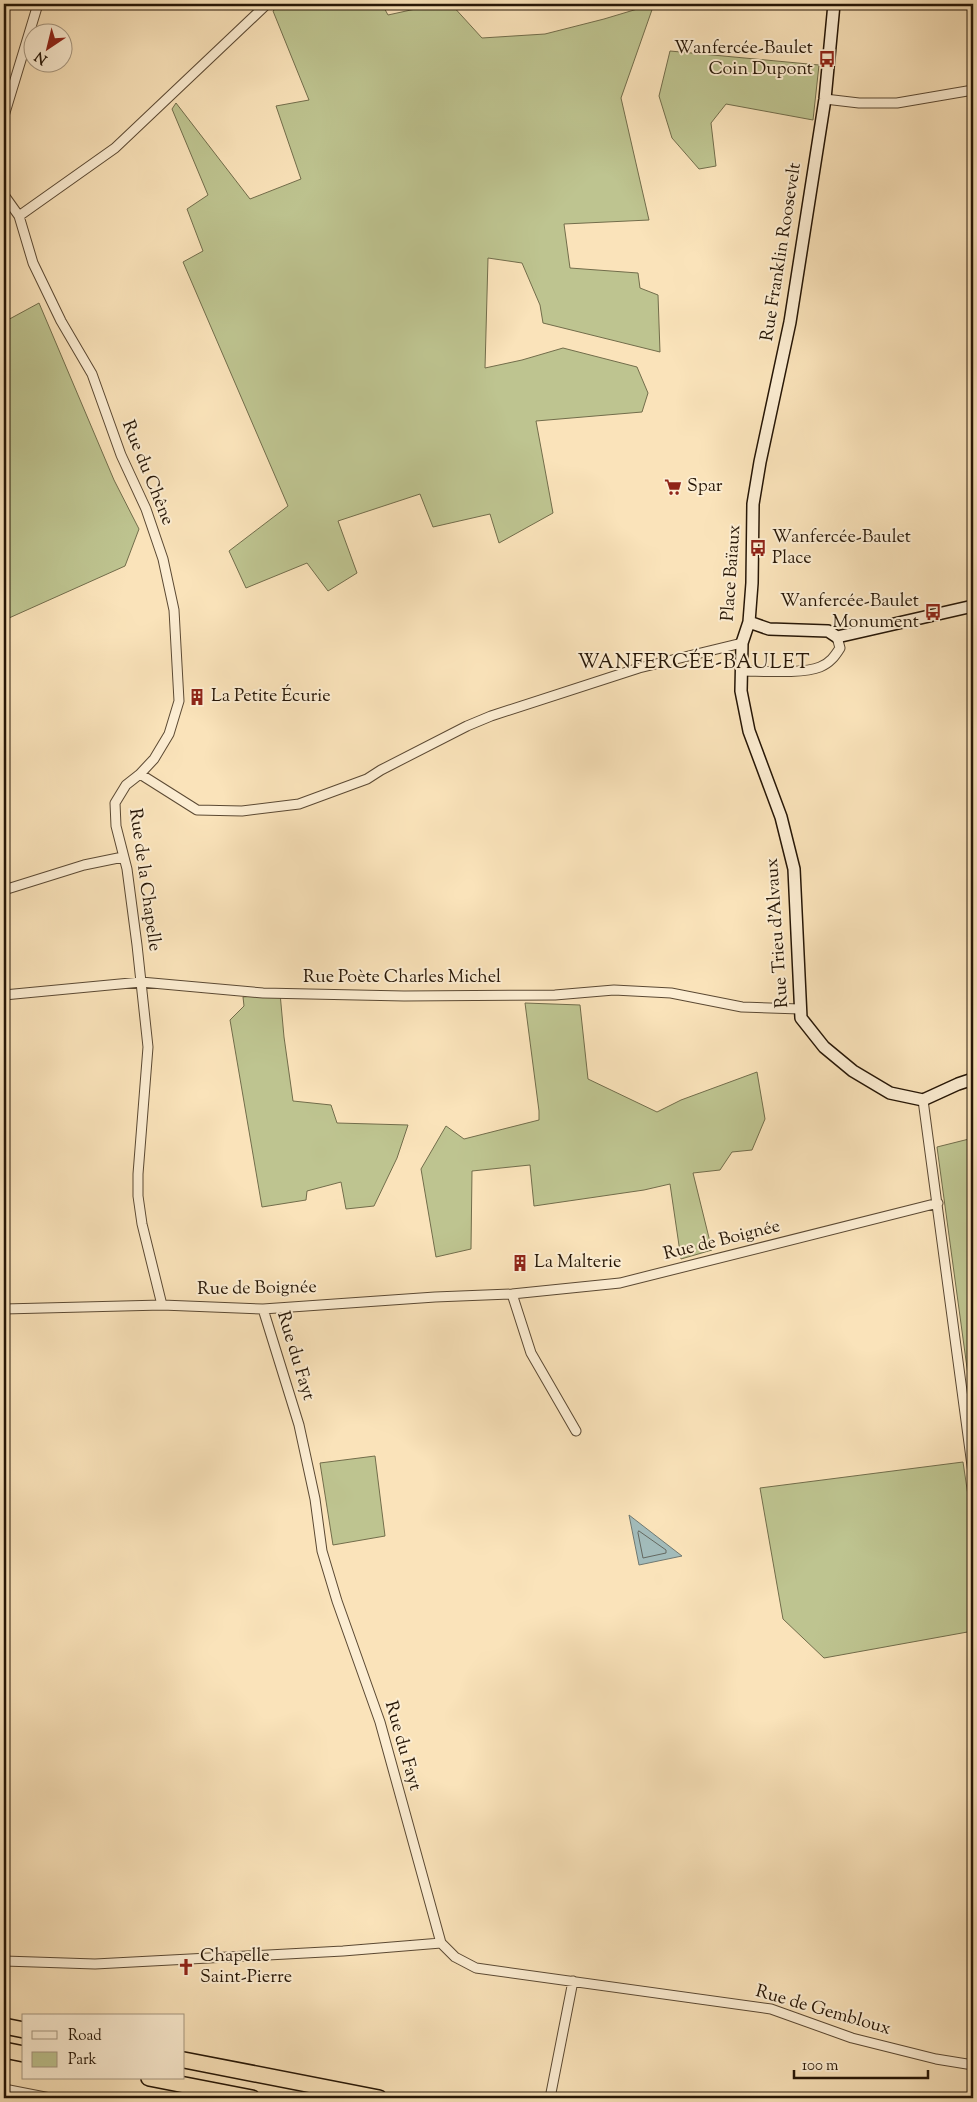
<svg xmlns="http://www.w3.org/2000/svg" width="977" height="2102" viewBox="0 0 977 2102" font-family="'Sorts Mill Goudy',serif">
	<rect width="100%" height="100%" fill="#fae3ba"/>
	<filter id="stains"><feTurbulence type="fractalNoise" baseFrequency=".004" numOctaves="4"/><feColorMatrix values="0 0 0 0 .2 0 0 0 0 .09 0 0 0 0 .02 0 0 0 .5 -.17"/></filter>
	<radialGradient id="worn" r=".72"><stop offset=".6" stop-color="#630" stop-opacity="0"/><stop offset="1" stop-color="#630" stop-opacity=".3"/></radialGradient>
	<path fill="#bec490" stroke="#726d4b" d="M281,4h101l6,11 50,-11h13l31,34 63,-4 59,-15 50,-15 -33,94 28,122 -85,4 6,44 68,5 2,15 18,7 2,57 -117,-29 -3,-18 -18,-42 -34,-5 -3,110 37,-8 41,-12 74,19 11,26 -6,19 -106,9 17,92 -54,30 -9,-29 -57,13 -13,-33 -82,27 19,52 -29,18 -21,-28 -61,25 -17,-37 59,-45 -105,-244 20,-11 -16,-42 21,-14 -36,-86 4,-6 74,96 51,-20 -25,-73 33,-6 -36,-89z
		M670,51l149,14 -6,55 -87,-16 -15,19 5,43 -17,3 -27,-31 -13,-42z
		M39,303l75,177 25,49 -14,37 -116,52 -5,-10v-286z
		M280,993l4,44 9,64 38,4 6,18 71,2 -11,33 -23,48 -28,3 -5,-27 -34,9 -1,9 -44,7 -32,-187 14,-14 -1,-9z
		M525,1003l55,2 8,74 69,33 24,-12 76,-28 8,47 -13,31 -20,2 -12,18 -27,3 19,77 -31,9 -11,-75 -26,6 -110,16 -4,-41 -58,6 -1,78 -35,8 -15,-88 25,-43 18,13 75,-19v-9z
		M973,1138v274l-36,-265z
		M375,1456l10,80 -52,9 -13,-82z
		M963,1462l10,67v102l-149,27 -41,-39 -23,-131z"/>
	<path fill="#a2bbba" stroke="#707972" d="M629,1515l53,41 -43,9z"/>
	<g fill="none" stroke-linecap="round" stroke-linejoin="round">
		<path stroke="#646860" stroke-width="1" d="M639,1531l27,19v3l-23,5 -5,-25z"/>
		<g stroke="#5b4933" stroke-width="11">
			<path id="street" d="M825,99l34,4h38l76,-13
				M4,116l34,-112
				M4,195l15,21 14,47 28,58 31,53 29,81 25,54 17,50 11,51 5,91 -10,33 -15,25 -14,15 -14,11 -11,18 1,23 11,43 10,76 11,102 -10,127v22l4,28 20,81
				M19,216l96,-68 152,-144
				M741,671c20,0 62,3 79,-4 10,-4 15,-11 20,-19l-3,-11
				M140,774l57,36 45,1 57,-7 68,-25 14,-9 86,-44 24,-10 148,-48 103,-25
				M4,890l80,-25 39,-8
				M4,995l137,-13 122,11 141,3 151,-1 59,-5 57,3 71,14 58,2
				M923,1100l50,373
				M512,1294l19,59 45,78
				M4,1309l158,-4 101,4 172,-12 77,-3 108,-11 318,-80
				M263,1309l36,116 16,74 7,52 15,50 43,121 61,221 14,14 21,11 295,41 81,29 84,21 37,6
				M4,1961l91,3 248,-13 98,-8
				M4,2089l46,9
				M550,2098l23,-117"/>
		</g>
		<g stroke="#261606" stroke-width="14">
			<path id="secondary" d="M834,4l-9,95 -35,223 -30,140 -7,42 -1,79 -3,39 -7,21 -1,48 8,40 32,86 13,52 7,149 23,29 29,24 37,22 33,7 35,-16 15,-5
				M749,622l20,7 59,2 9,6 136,-31"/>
		</g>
		<g stroke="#261606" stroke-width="18">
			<path id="highway" d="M4,2026l20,4
				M4,2050l20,4
				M184,2060l195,38
				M149,2078l103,20"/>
		</g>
		<use href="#street" stroke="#fcedd2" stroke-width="9"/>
		<use href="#secondary" stroke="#fcedd2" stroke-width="11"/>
		<use href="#highway" stroke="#fae3ba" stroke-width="15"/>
	</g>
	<defs>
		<g id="bus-bare" transform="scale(1.35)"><path d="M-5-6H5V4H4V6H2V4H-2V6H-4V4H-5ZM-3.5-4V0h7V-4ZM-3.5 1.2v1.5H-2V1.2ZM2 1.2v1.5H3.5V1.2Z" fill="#8f2418" stroke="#fcedd2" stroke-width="2.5" paint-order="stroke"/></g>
		<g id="supermarket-bare" transform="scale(1.35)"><path d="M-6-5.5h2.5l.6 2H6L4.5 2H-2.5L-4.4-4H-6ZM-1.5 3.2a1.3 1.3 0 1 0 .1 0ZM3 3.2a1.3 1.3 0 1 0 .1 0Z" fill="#8f2418" stroke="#fcedd2" stroke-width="2.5" paint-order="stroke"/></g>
		<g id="building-bare" transform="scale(1.35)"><path d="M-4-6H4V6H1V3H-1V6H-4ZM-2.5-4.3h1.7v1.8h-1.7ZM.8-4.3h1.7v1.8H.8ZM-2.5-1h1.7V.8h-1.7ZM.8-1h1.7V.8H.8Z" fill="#8f2418" stroke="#fcedd2" stroke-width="2.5" paint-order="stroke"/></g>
		<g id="church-bare" transform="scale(1.35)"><path d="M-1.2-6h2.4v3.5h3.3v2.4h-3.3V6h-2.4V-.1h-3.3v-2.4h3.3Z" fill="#8f2418" stroke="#fcedd2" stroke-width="2.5" paint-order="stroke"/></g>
	</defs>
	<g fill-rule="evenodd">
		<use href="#bus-bare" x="827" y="59"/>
		<use href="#supermarket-bare" x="673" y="487"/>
		<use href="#bus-bare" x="758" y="548"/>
		<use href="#bus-bare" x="933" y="612"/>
		<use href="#building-bare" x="197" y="697"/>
		<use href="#building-bare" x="520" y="1263"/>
		<use href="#church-bare" x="186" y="1967"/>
	</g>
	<g text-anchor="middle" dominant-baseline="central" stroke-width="4" stroke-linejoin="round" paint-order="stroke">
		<g font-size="18" fill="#261606" stroke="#fcedd2" text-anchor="start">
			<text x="813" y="49" text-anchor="end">Wanfercée-Baulet<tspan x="813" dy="21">Coin Dupont</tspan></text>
			<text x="687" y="487">Spar</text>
			<text x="772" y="538">Wanfercée-Baulet<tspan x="772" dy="21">Place</tspan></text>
			<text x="919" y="602" text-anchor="end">Wanfercée-Baulet<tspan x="919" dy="21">Monument</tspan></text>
			<text x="211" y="697">La Petite Écurie</text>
			<text x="534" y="1263">La Malterie</text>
			<text x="200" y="1957">Chapelle<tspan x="200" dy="21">Saint-Pierre</tspan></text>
		</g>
		<g font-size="18" fill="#261606" stroke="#fcedd2">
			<text transform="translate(782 252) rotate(-81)">Rue Franklin Roosevelt</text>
			<text transform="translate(147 473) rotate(68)">Rue du Chêne</text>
			<text transform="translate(732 573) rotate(-86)">Place Baïaux</text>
			<text transform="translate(144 880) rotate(82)">Rue de la Chapelle</text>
			<text transform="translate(778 933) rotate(-94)">Rue Trieu d'Alvaux</text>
			<text x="402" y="978">Rue Poète Charles Michel</text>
			<text transform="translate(722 1241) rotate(-14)">Rue de Boignée</text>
			<text transform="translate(257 1289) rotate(-1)">Rue de Boignée</text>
			<text transform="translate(295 1356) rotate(73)">Rue du Fayt</text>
			<text transform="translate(402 1746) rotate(74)">Rue du Fayt</text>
			<text transform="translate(823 2011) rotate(16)">Rue de Gembloux</text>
		</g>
		<g font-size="20" letter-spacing="1" fill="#261606" stroke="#fcedd2">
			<text x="694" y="663">WANFERCÉE-BAULET</text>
		</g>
	</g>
	<rect width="977" height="2102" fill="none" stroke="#fae3ba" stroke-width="20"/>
	<rect x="5" y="5" width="967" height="2092" fill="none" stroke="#261606" stroke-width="2.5"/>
	<rect x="10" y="10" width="957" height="2082" fill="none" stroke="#261606"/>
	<rect x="22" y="2014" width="162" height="65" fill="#fcedd2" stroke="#a69780"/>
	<rect x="32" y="2031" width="25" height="8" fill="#fcedd2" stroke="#a69780"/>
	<text x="68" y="2040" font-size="15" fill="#261606">Road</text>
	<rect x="32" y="2052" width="25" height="15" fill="#bec490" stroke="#a69780"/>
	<text x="68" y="2064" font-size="15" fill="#261606">Park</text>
	<g transform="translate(48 48) rotate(215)"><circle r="24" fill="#fcedd2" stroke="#a69780"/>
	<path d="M0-4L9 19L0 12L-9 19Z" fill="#8f2418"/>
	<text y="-8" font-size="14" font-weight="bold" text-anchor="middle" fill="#261606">N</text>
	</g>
	<path d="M794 2070v8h134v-8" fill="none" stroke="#261606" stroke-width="2.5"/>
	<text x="802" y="2070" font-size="15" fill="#261606" stroke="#fcedd2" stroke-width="4" paint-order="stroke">100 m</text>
	<rect width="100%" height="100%" filter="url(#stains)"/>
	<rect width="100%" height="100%" fill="url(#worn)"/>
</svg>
